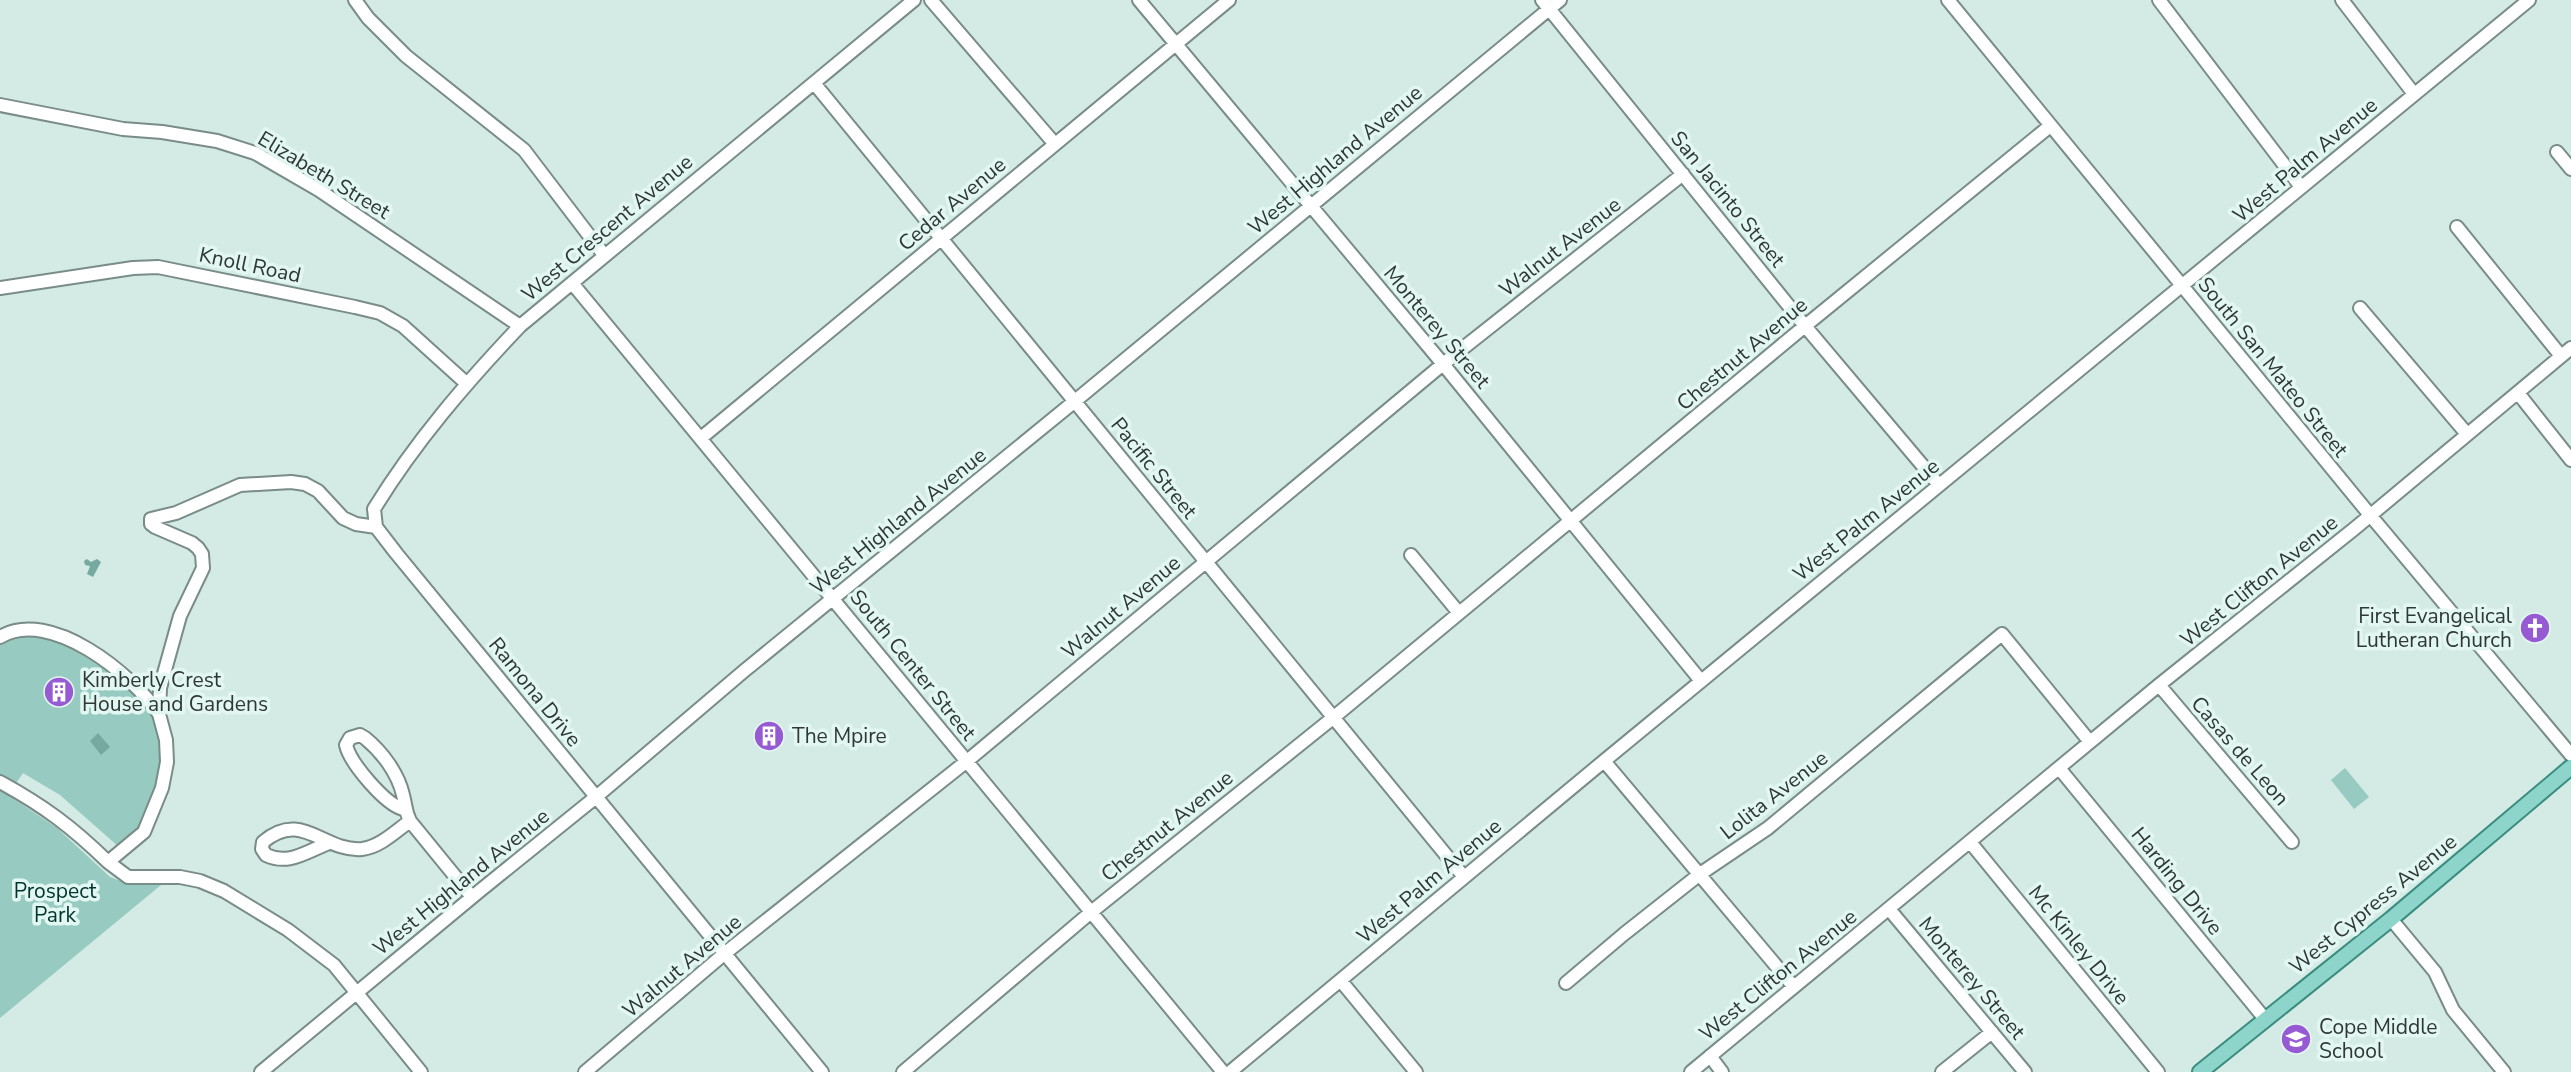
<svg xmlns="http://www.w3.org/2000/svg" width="2571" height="1072" viewBox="0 0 2571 1072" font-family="'Nunito Sans',sans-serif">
	<rect width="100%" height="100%" fill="#d4eae5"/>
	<path fill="#97cac0" d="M24,633l26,1 33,18 43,33 22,23 8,15 4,11 3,25 -11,44 -12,28 -21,16 -59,-52 -37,-22 -15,22 49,33 53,49 21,8h30l-161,133v-377z
		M2345,768l24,29 -15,12 -23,-29z"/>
	<path fill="#76a99f" d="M87,559l4,3 6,-3 4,3 -8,15 -6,-3 3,-8 -5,-1 -1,-4z
		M98,733l12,14 -9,8 -11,-14z"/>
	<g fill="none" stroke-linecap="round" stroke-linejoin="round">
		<g stroke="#798c88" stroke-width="16">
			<path id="minor" d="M355,0l13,18 38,38 118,94 80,105
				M931,0l123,143
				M1139,0l304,364 258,317
				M1542,0l263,326 134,159
				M1948,0l422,515 201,240
				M2159,0l142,187
				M2342,0l72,94
				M814,83l650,794
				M0,105l123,24 39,3 55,9 38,12 64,37 201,136
				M2557,152l14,17
				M2457,227l104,129
				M572,283l651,789
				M0,288l133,-20 25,-1 197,40 25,6 23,13 63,57
				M2360,308l107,126
				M2518,393l53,67
				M701,438l528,-438
				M376,527l-20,-3 -13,-6 -25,-27 -13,-7 -14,-2 -51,3 -64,28 -25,6v5l4,3 37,16 6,5 4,6 1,14 -23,48 -20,72 -1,26 7,26 1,22 -5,26 -18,44 -36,30 20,15h52l20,4 24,10 64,39 46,35 87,107
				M1411,555l48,58
				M0,637c50,-30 132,37 159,77
				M2159,685l133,157
				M1604,761l190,226
				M2059,768l206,251
				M0,782c44,24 72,45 108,80
				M403,809c-18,-5 -53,-46 -57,-64l4,-7 10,-3 5,3c17,14 33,35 38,57 3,11 2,16 7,26l62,76
				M1970,842l188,230
				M329,843c-22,8 -40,23 -63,12l-4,-6 1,-7c39,-33 60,10 99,7 18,-2 34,-18 48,-28
				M1889,909l136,163
				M2391,919l44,53 18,38 51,62
				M1341,981l75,91
				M1566,983l58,-49 76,-60 68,-46 234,-194 88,108
				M1710,1056l12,16
				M261,1072l221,-183 114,-92 148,-126 331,-270 485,-401
				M585,1072l139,-118 243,-193 476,-397 240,-190
				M822,1072l-426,-519 -20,-26 -2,-18c41,-67 92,-126 146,-183l394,-326
				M903,1072l187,-159 244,-196 471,-391 245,-200
				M1230,1072l374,-311 925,-761
				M1691,1072l468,-387 195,-156 217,-181
				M1942,1072l50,-40"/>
		</g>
		<g stroke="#3b8c7f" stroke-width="18">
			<path id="major" d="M2200,1072l191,-153 180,-152"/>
		</g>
		<use href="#minor" stroke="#fff" stroke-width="12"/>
		<use href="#major" stroke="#8dd5ca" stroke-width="14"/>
	</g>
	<defs>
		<g id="church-disc" transform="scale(1.575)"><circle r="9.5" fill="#965bd2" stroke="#e2f7f2"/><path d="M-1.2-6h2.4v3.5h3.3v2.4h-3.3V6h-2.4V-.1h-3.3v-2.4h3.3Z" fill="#fff"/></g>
		<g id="building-disc" transform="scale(1.575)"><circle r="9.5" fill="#965bd2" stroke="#e2f7f2"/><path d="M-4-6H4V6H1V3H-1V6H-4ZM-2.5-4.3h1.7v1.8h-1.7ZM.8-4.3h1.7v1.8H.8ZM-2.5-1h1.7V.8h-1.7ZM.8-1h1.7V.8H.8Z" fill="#fff"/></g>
		<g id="school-disc" transform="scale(1.575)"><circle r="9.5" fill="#965bd2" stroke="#e2f7f2"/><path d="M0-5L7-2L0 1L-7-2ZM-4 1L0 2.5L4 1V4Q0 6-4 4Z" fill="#fff"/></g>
	</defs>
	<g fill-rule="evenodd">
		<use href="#church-disc" x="2535" y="628"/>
		<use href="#building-disc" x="59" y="692"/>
		<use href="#building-disc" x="769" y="736"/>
		<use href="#school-disc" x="2296" y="1039"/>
	</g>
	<g text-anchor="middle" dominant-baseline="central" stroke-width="7" stroke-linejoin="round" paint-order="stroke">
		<g font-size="21" fill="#303836" stroke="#e2f7f2">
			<text transform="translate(1335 160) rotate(-40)">West Highland Avenue</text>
			<text transform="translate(2305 160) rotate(-40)">West Palm Avenue</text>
			<text transform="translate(324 175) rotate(31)">Elizabeth Street</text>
			<text transform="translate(1728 199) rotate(51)">San Jacinto Street</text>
			<text transform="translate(952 204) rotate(-40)">Cedar Avenue</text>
			<text transform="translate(607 228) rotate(-40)">West Crescent Avenue</text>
			<text transform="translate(1560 247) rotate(-38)">Walnut Avenue</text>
			<text transform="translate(250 265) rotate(12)">Knoll Road</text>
			<text transform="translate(1437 327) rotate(50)">Monterey Street</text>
			<text transform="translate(1742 354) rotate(-40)">Chestnut Avenue</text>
			<text transform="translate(2273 367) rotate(51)">South San Mateo Street</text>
			<text transform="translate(1154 468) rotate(51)">Pacific Street</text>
			<text transform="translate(1866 520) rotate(-39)">West Palm Avenue</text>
			<text transform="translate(898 521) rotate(-39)">West Highland Avenue</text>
			<text transform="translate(2259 581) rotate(-39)">West Clifton Avenue</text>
			<text transform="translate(1121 607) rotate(-40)">Walnut Avenue</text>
			<text transform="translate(913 665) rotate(51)">South Center Street</text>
			<text transform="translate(535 692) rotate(51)">Ramona Drive</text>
			<text transform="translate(2240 751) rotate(49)">Casas de Leon</text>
			<text transform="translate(1774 795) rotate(-38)">Lolita Avenue</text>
			<text transform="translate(1167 826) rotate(-39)">Chestnut Avenue</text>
			<text transform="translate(1429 881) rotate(-40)">West Palm Avenue</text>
			<text transform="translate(2177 881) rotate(51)">Harding Drive</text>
			<text transform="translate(461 882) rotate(-39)">West Highland Avenue</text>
			<text transform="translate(2373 904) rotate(-39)">West Cypress Avenue</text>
			<text transform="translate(2079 945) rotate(51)">Mc Kinley Drive</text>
			<text transform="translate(682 966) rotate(-40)">Walnut Avenue</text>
			<text transform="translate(1778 975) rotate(-39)">West Clifton Avenue</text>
			<text transform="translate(1972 978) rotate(50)">Monterey Street</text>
		</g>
		<g font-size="21" fill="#303836" stroke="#e2f7f2" text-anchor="start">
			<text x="2512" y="616" text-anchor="end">First Evangelical<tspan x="2512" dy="24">Lutheran Church</tspan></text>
			<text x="82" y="680">Kimberly Crest<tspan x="82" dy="24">House and Gardens</tspan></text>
			<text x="792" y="736">The Mpire</text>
			<text x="2319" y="1027">Cope Middle<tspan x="2319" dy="24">School</tspan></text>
		</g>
		<g font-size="21" fill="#01342d" stroke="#e2f7f2">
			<text x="55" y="891">Prospect<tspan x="55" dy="24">Park</tspan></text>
		</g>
	</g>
</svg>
